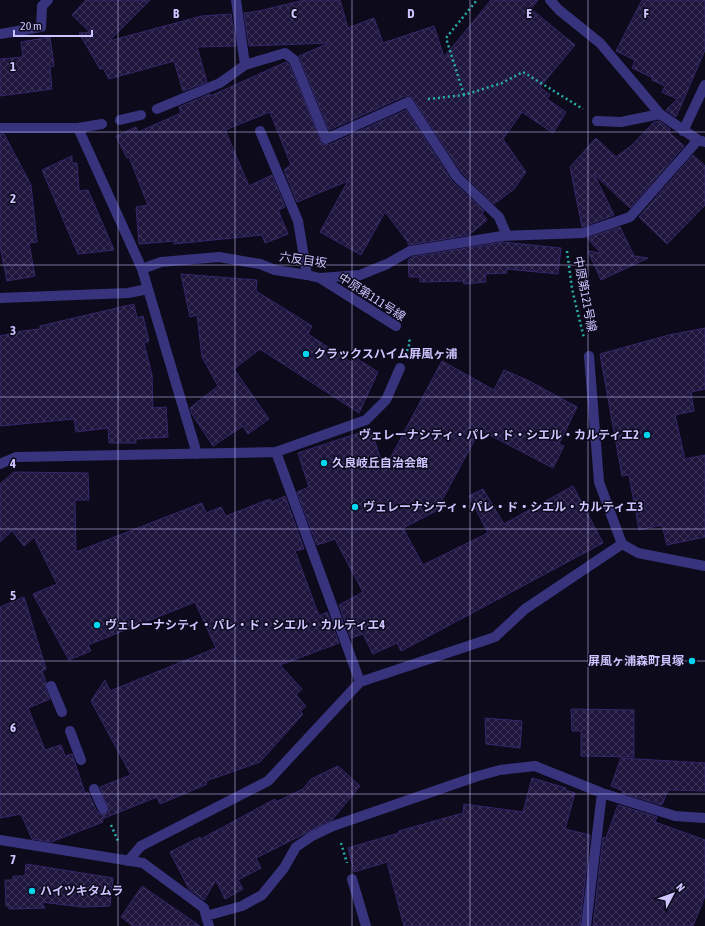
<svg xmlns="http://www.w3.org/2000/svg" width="705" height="926" viewBox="0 0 705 926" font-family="'Asap Condensed','Noto Sans JP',sans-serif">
	<defs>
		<pattern id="building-cross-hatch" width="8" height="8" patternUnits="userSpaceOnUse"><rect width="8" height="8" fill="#1e163d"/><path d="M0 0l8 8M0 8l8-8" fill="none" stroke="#3e365a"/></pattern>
	</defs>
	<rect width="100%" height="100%" fill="#0d0a1c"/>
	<path fill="url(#building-cross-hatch)" stroke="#35276a" d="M86,0h64l-41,41 93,-25 29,-2 5,32 -39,1 10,35 -24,9 -9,-30 -65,18 -6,-11 -3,1 -21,-36 11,-1 -18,-17z
		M304,0h36l8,28 26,-10 9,25 51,-17 10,31 47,-57h47l-7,9 44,36 -35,42 10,8 -3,4 19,13 -13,21 -31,-21 -19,27 23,33 -12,17 -20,15 -32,-31 -51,-77h-6l-76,34 -30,-74 30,-13 -80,3 -5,-33 15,-2z
		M642,0h63v50l-29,67 -10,-7 11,-11 -15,-7 3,-6 -13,-6 1,-2 -21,-10 3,-8 -19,-9z
		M50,37l4,29 -4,1 2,22 -52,7v-37l23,-2 -2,-15z
		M286,62l3,2 33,80 7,1 77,-35 46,71 32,30 -2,2 5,7 -18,15 -61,10v-3l-23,-30 -24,43 -41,-23 28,-51 -51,21 -13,-32 7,-5 -21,-53 -45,18 24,56 23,-11 13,32 -7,3 10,24 -23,9 -3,-8 -88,9v-3l-35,3 -3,-37 12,-2 -19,-48 -2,1 -11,-22 20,-9 2,5 43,-19 -2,-6 31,-13v2z
		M659,121l11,8 -1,3 15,14 -54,62 -36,-34 20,41 -32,12 -12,-60 26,-29 20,19 16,-12 22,-23z
		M0,134h4l27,51 6,57 -8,1 6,33 -28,5 -7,-35z
		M693,155l12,11v39l-38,39 -28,-27z
		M72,156v7h5l2,28 9,-1 26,60 -36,4 -36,-84z
		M620,227l14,29 14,2 -47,22 -13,-29 13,2 -14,-15z
		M503,242l58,6 -3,26 -52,-5 1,4 -22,1 1,8 -22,2 -1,-3 -43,1v-5h-11l-1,-17 4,-3z
		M181,274l76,6 -1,11 56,35 -4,8 43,28 5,-4 22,14 -19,41 -99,-64 -26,20 35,50 -21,15 -5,-8 -30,20 -21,-32 -2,-6 28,-22 -16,-29 -5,-42 -7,2z
		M134,304l3,14 6,-2 6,25 -5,2 8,32 1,33 13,-1 2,30 -32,2v4h-27l-1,-15 -32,4 -2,-13 -74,7v-90l22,-5 18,-2v-3z
		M705,328v61l-14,3 3,19 -19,4 10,44 20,-4v82l-38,8 -5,-20 -23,5 -10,-55 -7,1 -22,-122 69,-19z
		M442,361l52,29 10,-20 25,11 48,26 -18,37 5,2 -11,22 -73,-38 -44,81 -33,17 20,37 65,-32 -19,-37 14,-7 21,35 69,-38 30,57 -202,108 -4,-8 -24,11 -10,-20 -12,4 -12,-33 24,-13 -28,-53 -18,6 -20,-53 12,-5 -11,-34 73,-24 13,41z
		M14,472l74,1 1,27h-14l1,52 126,-49 4,10 15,-6 5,9 44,-17 2,3 13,-6 19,53 -9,2 24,65 8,-4 12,31 -59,22 22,24 -6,6 10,11 -6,5 3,3 -43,48 -54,19 1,3 -47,20 -3,-7 -55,22 1,3 -52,20 -19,-3 -11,-25 -21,4v-211l24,-10 22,72 -4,2 4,11 -1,6 5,11 -22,9 17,42 16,-5 4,11 7,-2 13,39 3,-1 9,20 5,3 6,-2 1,-4 -9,-22 31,-12 -40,-74 14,-21 5,11 106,-43 -21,-46 -107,43 3,6 -22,9 -36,-66 24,-10 -23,-47 -10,9 -12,-15 -12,11v-58z
		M571,709l63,1v47l-53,-1v-25h-9z
		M485,718l37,3 -2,27 -34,-4z
		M621,758l84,5v28l-37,-1 -6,15 -40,-12 1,-2 -12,-5z
		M338,766l22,20 -28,34 -76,38 5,10 -23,12 5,9 -18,10 -9,-19 -12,20 -15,-11 -19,-37 30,-15 1,2 74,-40 1,3 27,-13 8,-10z
		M532,778l34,10 -1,2 10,3 -10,36 25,6 -10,91h-176l-17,-64 -33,10 -6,-24 51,-15v-2l64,-18 1,-9 59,8z
		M618,805l39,12 -2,5 50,18v56l-12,30h-100l10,-89 3,1z
		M26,864l87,14 -3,28 -28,1 -41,-5 4,6 -36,1v-3h-3l-1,-26h8v-4h12z
		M142,886l58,40h-67l-12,-9z"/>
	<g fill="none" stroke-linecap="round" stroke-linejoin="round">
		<path stroke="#28b0a9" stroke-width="2.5" stroke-dasharray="2 3" stroke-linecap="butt" d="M464,95l-18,-57 31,-38
			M428,99l36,-4 38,-12 21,-11 60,37
			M567,251l5,38 12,49
			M407,351l3,-9 -1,-3
			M111,825l7,16
			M341,843l6,20"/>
		<path stroke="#37347d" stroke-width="10" d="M236,0l9,65
			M157,109l63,-26 25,-18 40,-12 9,7 32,79 82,-37 49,75 42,40 8,19
			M120,120l21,-5
			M597,121l24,1 39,-8
			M260,264l15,6 32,5 13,3 40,-3 27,-11 23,-13 92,-15 81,-3 47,-16 68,-77
			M320,278l76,48
			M51,686l11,26
			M70,731l11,29
			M94,789l9,20
			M128,861l13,-15"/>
		<path stroke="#37347d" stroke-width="10" d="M550,0l9,10 41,33 60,71 38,26 7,2
			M0,34l41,-7 1,-21 6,-6
			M0,128h78l24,-4
			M78,128l64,141 55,185
			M260,131l38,90 9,54
			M683,131l22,-46
			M142,269l19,-7 58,-5 41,7
			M0,298l128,-5 20,-4
			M589,356l10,126 23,62 16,9 67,13
			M276,452l84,230
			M0,464l16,-7 260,-5 90,-32 20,-20 14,-32
			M0,840l143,23 61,45 2,8 36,-10 20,-11 22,-27 12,-21 16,-11 21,-10 145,-50 22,-6 35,-4 67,27 73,23 30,2
			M141,846l127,-65 92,-99 135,-45 30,-28 97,-65
			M352,879l14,47
			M206,916l3,10
			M586,926l16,-133"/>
	</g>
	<path fill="none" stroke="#ccc5ff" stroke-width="1" stroke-opacity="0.55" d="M118,0v926M235,0v926M352,0v926M470,0v926M588,0v926M0,132h705M0,265h705M0,397h705M0,529h705M0,661h705M0,794h705"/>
	<g fill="#00d6f0" stroke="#0d0a1c" stroke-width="1.5">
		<circle cx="306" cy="354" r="4"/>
		<circle cx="647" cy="435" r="4"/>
		<circle cx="324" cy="463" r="4"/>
		<circle cx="355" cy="507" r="4"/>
		<circle cx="97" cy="625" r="4"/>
		<circle cx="692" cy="661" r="4"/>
		<circle cx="32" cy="891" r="4"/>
	</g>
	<g text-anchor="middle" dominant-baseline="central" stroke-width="3" stroke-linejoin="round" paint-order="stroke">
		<g font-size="12" fill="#ccc5ff" stroke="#0d0a1c">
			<text transform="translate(303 260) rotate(8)">六反目坂</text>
			<text transform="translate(585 294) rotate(79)">中原第121号線</text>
			<text transform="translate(372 297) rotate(33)">中原第111号線</text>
		</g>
		<g font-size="12" font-weight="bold" fill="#ccc5ff" stroke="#0d0a1c" text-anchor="start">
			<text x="314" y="354">クラックスハイム屛風ヶ浦</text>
			<text x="639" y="435" text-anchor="end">ヴェレーナシティ・パレ・ド・シエル・カルティエ2</text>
			<text x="332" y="463">久良岐丘自治会館</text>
			<text x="363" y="507">ヴェレーナシティ・パレ・ド・シエル・カルティエ3</text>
			<text x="105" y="625">ヴェレーナシティ・パレ・ド・シエル・カルティエ4</text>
			<text x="684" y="661" text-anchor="end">屏風ヶ浦森町貝塚</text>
			<text x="40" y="891">ハイツキタムラ</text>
		</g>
	</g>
	<g font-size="13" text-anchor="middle" font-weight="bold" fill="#ccc5ff" stroke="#0d0a1c" stroke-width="3" stroke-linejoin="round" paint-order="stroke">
		<text x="176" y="18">B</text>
		<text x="294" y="18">C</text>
		<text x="411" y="18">D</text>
		<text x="529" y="18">E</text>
		<text x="646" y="18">F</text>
		<text x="13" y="71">1</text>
		<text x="13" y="203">2</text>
		<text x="13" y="335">3</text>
		<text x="13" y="468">4</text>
		<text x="13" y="600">5</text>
		<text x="13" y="732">6</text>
		<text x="13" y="864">7</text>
	</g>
	<g transform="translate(673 894) rotate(49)" stroke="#0d0a1c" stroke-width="3" paint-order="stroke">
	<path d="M0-3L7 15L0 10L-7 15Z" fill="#ccc5ff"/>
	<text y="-6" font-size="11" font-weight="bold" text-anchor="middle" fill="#ccc5ff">N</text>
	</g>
	<path d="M14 30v6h78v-6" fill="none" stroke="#ccc5ff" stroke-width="2"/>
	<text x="20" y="30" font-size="12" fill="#ccc5ff" stroke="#0d0a1c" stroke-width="3" paint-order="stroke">20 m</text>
</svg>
